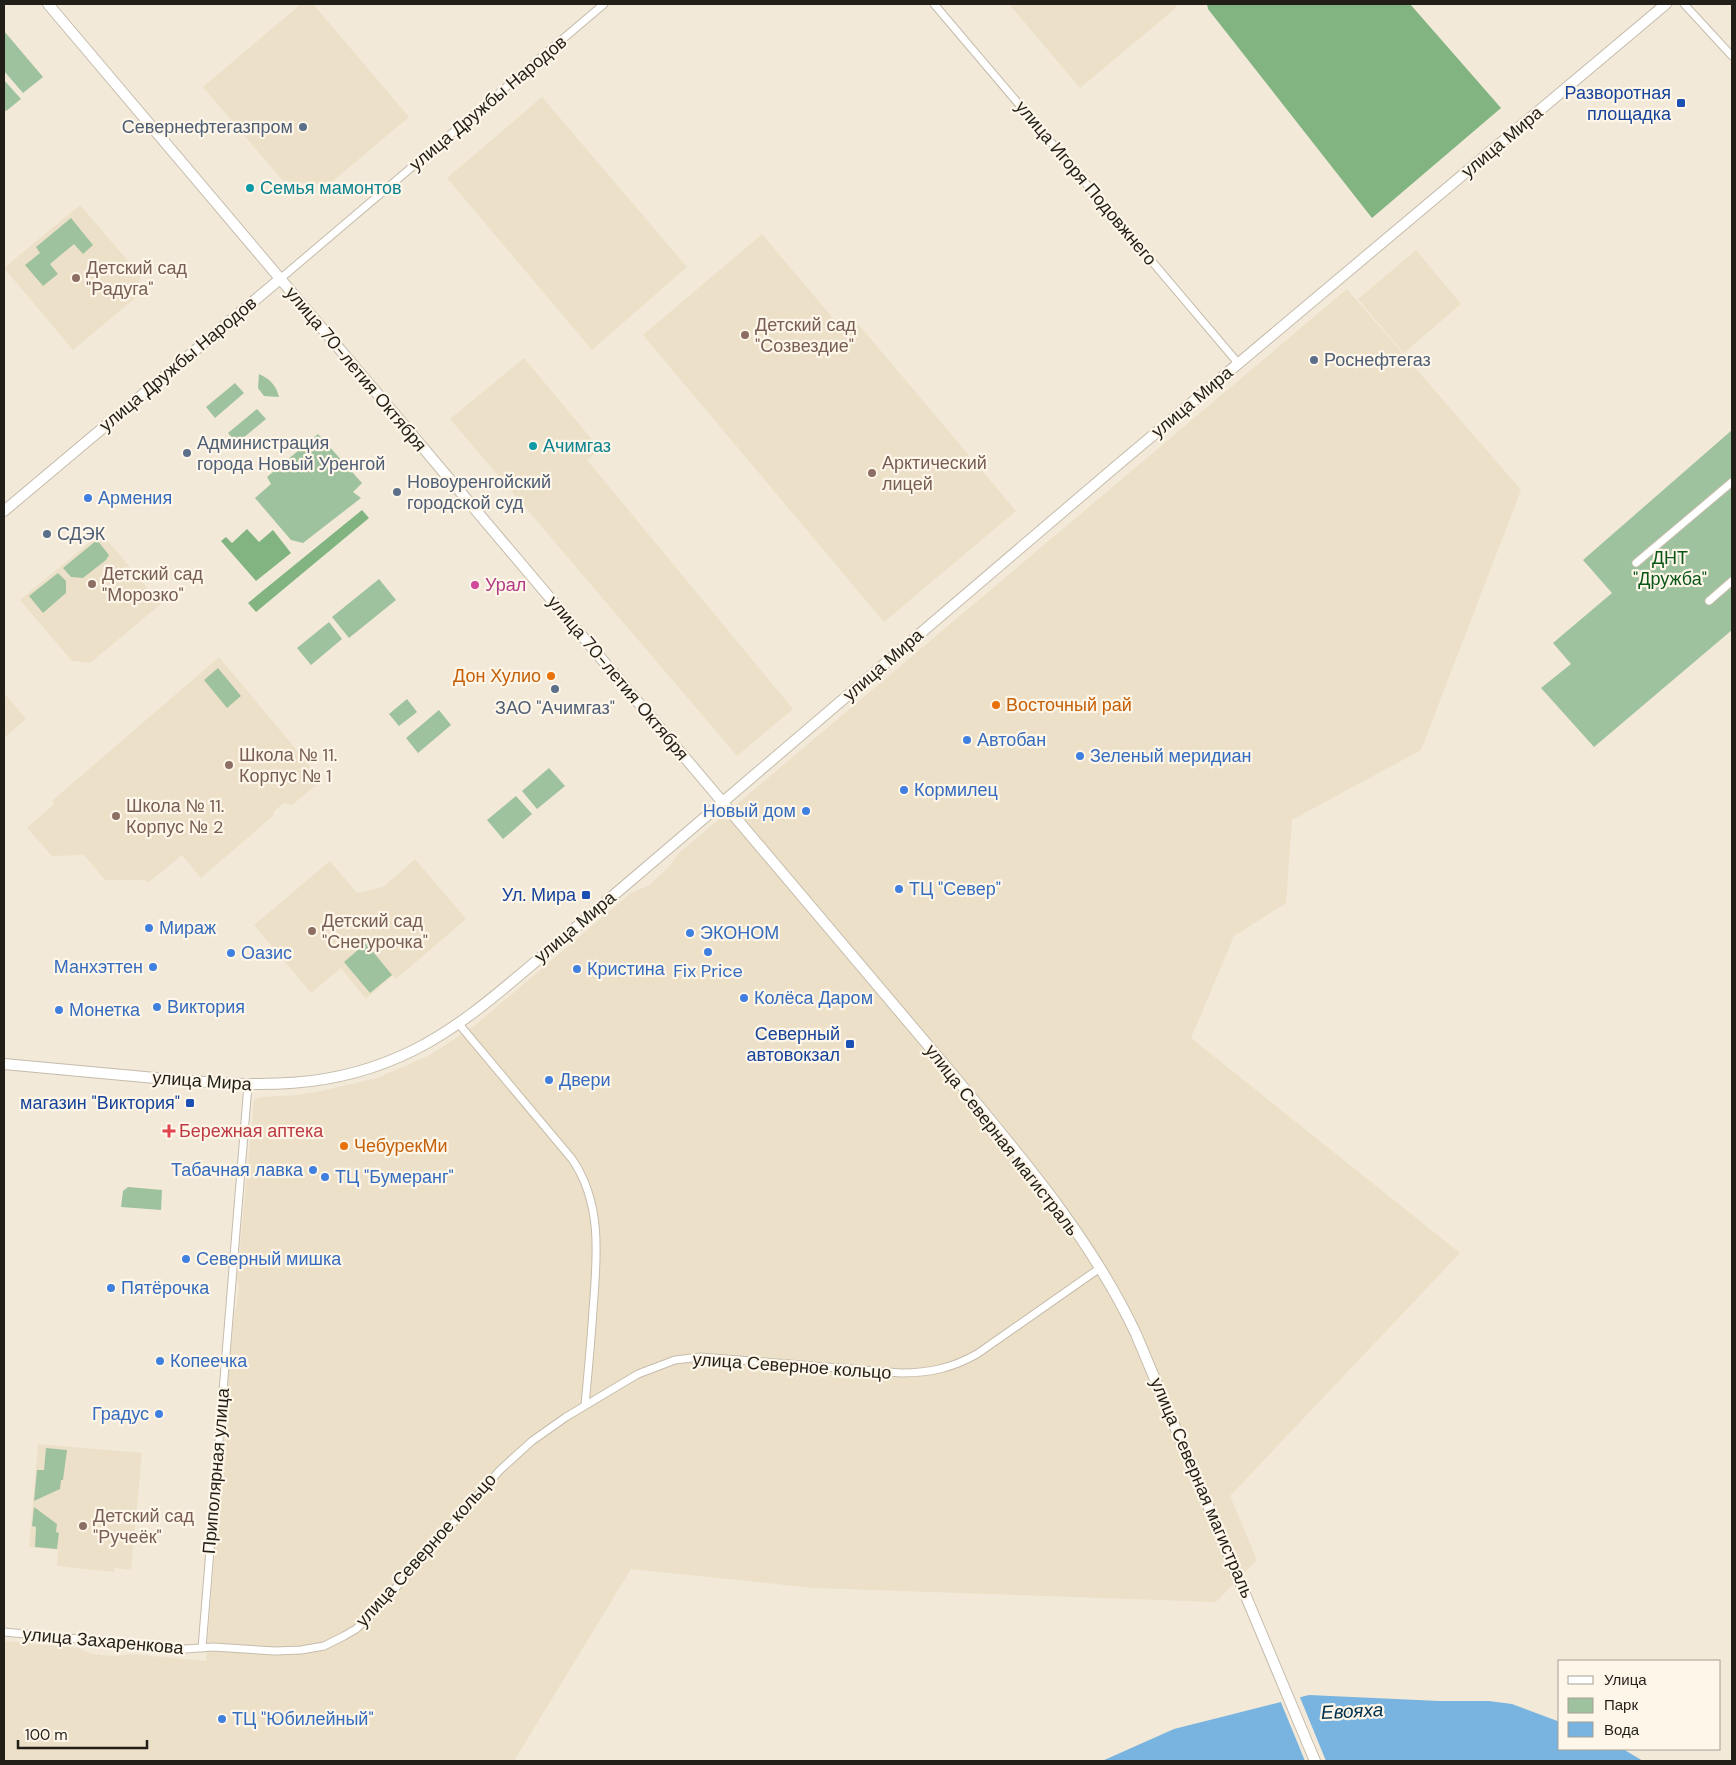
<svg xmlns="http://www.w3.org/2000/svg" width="1736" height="1765" viewBox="0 0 1736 1765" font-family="'DM Sans',sans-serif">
	<rect width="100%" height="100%" fill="#f2e9d8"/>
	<path fill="#ede0c8" d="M301,4h12l96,113 -81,68 -45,-4 -80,-94z
		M1009,4h166l2,3 -97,81z
		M542,97l145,170 -95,83 -145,-172z
		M80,205l61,71 -2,5 7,8 -73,61 -69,-82z
		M762,234l85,101 12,-10 157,186 -132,111 -241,-287z
		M1416,250l45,54 -57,49 -46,-54z
		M1347,289l174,201 -100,260 -129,70 -6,83 -52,33 -43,102 269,215 -230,243 27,64 -41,42 -402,-14 -183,-19 -117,192h-510v-120l75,7 13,6 24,2 15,-2 75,7 28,-348 3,-9 2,-16 -2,-10 17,-178 7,-3 36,-2 24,-4 56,-13 53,-23 44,-29 157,-133 18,-8 20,-18 10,-14z
		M524,358l76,91 -13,11 206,249 -56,47 -287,-337z
		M101,533l60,71 -71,59 -18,-2 -52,-61z
		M219,657l101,121 -5,8 -23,19 -8,-2 -10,8 -1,5 -72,62 -19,-23 -34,28 -3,-3h-40l-21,-25 -32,1 -25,-28 27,-24 -2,-3z
		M4,693l22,26 -22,19z
		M415,859l51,60 -70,60 -3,-4 -27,24 -25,-31 -30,25 -57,-68 76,-64 27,32 26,-6z
		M38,1444l104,9 -11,117 -17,-2v4l-57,-6 1,-16 -29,-3z"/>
	<path fill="#9fc29e" d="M4,31l39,46 -20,16 -19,-22z
		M4,80l17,19 -15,12 -2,-2z
		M71,218l22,27 -10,9 -9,-10 -24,20 8,10 -15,12 -18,-21 15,-12 -4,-6z
		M259,374c11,5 17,11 20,23l-15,-1 -6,-8z
		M235,383l9,10 -29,25 -9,-11z
		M257,409l9,10 -29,24 -9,-10z
		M1732,430v200l-138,117 -53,-59 30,-24 -18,-21 59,-50 -29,-33z
		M318,434l44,49 -9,9 8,6 -58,45 -12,-3 -36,-42 16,-14 -4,-7z
		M97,540l12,15 -3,5 -23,18 -12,-1 -8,-9z
		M58,573l8,8v12l-23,20 -14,-17z
		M379,579l17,21 -47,38 -17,-21z
		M329,622l13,17 -31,26 -14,-17z
		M218,668l23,28 -14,12 -23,-28z
		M407,699l10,13 -18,14 -10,-12z
		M439,710l12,15 -33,28 -12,-15z
		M549,768l16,18 -28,23 -15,-18z
		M516,796l16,18 -29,25 -16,-19z
		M366,943l26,32 -22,18 -26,-31z
		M128,1187l34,3 -1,20 -40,-3 2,-16z
		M46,1448l21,2 -4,30h-2l-1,9 -26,12 3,-31h7z
		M34,1507l23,17 -1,8 3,1 -2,16 -22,-2 1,-20 -4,-1z"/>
	<path fill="#82b482" d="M1207,4h203l91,104 -129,110 -164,-209z
		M362,510l7,8 -113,94 -8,-9z
		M247,529l12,13 14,-12 18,23 -35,28 -35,-40 5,-4 6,6z"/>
	<path fill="#79b4e0" d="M1309,1695l130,6h50l23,3 48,18v27h63l20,12h-541l72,-32z"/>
	<path fill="#f2e9d8" d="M1299,1695l27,66h-21l-25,-61z"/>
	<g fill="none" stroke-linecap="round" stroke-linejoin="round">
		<g stroke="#c5bcac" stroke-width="9">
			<path id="street" d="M934,4l304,359
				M1684,4l48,52
				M280,279l324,-275
				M1636,563l96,-81
				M1709,601l23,-20
				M458,1023l114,136c31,45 25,99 21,151 -2,32 -5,63 -8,95
				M4,1632l182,17 27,-2 62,4 26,-1 23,-4 20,-10 12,-7 21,-20 123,-139 32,-29 34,-24 72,-43 37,-14 26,-3 200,16c29,0 51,-5 76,-19l123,-86
				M202,1648l46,-563"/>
		</g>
		<g stroke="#c5bcac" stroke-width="12">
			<path id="secondary" d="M48,4l906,1072c67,81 137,162 182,258l179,427
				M4,511l276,-232
				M4,1064c54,5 108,10 162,15 91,7 164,13 248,-29 54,-27 100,-71 146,-109l554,-473 552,-464"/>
		</g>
		<use href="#street" stroke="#fff" stroke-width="7"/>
		<use href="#secondary" stroke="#fff" stroke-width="10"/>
	</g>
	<g fill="#1a4fb4" stroke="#fef6e9" stroke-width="2">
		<rect x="1676" y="98" width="10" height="10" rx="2.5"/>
		<rect x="581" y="890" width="10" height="10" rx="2.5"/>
		<rect x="845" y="1039" width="10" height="10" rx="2.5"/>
		<rect x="185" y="1098" width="10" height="10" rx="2.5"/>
	</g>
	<g fill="#5c6f8a" stroke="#fef6e9" stroke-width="2">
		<circle cx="303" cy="127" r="5"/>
		<circle cx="1314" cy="360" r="5"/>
		<circle cx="187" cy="453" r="5"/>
		<circle cx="397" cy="492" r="5"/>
		<circle cx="47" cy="534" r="5"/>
		<circle cx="555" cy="689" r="5"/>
	</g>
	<g fill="#0f9aa8" stroke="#fef6e9" stroke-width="2">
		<circle cx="250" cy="188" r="5"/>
		<circle cx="533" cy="446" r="5"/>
	</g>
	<g fill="#8d6e63" stroke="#fef6e9" stroke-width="2">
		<circle cx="76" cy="278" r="5"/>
		<circle cx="745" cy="335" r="5"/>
		<circle cx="872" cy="473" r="5"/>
		<circle cx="92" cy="584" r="5"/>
		<circle cx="229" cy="765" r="5"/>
		<circle cx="116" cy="816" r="5"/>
		<circle cx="312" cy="931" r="5"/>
		<circle cx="83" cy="1526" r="5"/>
	</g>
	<g fill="#3f7fe0" stroke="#fef6e9" stroke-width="2">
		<circle cx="88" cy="498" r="5"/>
		<circle cx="967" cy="740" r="5"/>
		<circle cx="1080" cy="756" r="5"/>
		<circle cx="904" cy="790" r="5"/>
		<circle cx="806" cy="811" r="5"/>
		<circle cx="899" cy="889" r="5"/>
		<circle cx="149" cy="928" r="5"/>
		<circle cx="690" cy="933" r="5"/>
		<circle cx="708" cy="952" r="5"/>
		<circle cx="231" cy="953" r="5"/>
		<circle cx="153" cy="967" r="5"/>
		<circle cx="577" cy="969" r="5"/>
		<circle cx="744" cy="998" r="5"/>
		<circle cx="157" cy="1007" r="5"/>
		<circle cx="59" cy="1010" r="5"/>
		<circle cx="549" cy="1080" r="5"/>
		<circle cx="313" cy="1170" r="5"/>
		<circle cx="325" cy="1177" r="5"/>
		<circle cx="186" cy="1259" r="5"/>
		<circle cx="111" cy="1288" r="5"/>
		<circle cx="160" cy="1361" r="5"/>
		<circle cx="159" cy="1414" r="5"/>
		<circle cx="222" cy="1719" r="5"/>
	</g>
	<circle fill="#d1479c" stroke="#fef6e9" stroke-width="2" cx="475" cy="585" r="5"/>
	<g fill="#e8710a" stroke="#fef6e9" stroke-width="2">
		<circle cx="551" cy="676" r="5"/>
		<circle cx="996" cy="705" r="5"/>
		<circle cx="344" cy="1146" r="5"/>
	</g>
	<path fill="#e0444e" stroke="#fef6e9" stroke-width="2" d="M166.5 1123.5h5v5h5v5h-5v5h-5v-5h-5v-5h5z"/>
	<g text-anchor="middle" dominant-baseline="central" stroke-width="4.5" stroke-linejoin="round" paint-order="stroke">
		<g font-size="18" fill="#164399" stroke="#fef6e9" text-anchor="end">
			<text x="1671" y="93">Разворотная<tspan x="1671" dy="21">площадка</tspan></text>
			<text x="576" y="895">Ул. Мира</text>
			<text x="840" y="1034">Северный<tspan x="840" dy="21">автовокзал</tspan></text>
			<text x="180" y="1103">магазин "Виктория"</text>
		</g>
		<g font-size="18" fill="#221f19" stroke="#fef6e9">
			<text transform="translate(488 103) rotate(-40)">улица Дружбы Народов</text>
			<text transform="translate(1502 142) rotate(-40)">улица Мира</text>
			<text transform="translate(1086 183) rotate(50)">улица Игоря Подовжнего</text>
			<text transform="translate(178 364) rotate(-40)">улица Дружбы Народов</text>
			<text transform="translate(356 369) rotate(50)">улица 70-летия Октября</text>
			<text transform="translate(1192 402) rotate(-40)">улица Мира</text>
			<text transform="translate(883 665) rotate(-41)">улица Мира</text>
			<text transform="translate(618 678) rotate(50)">улица 70-летия Октября</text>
			<text transform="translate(575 927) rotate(-40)">улица Мира</text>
			<text transform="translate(202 1081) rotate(4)">улица Мира</text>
			<text transform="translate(1002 1140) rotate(52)">улица Северная магистраль</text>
			<text transform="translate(792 1366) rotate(4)">улица Северное кольцо</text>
			<text transform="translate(216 1471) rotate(-85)">Приполярная улица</text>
			<text transform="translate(1202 1488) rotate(67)">улица Северная магистраль</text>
			<text transform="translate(426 1550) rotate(-48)">улица Северное кольцо</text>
			<text transform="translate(103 1641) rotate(5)">улица Захаренкова</text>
		</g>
		<g font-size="18" fill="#4e5e75" stroke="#fef6e9" text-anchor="start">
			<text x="293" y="127" text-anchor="end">Севернефтегазпром</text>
			<text x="1324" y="360">Роснефтегаз</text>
			<text x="197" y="443">Администрация<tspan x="197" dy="21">города Новый Уренгой</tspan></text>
			<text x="407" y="482">Новоуренгойский<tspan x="407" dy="21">городской суд</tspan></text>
			<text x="57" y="534">СДЭК</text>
			<text x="555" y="708" text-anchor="middle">ЗАО "Ачимгаз"</text>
		</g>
		<g font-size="18" fill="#0d838f" stroke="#fef6e9" text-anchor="start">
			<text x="260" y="188">Семья мамонтов</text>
			<text x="543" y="446">Ачимгаз</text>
		</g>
		<g font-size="18" fill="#785e54" stroke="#fef6e9" text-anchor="start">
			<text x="86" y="268">Детский сад<tspan x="86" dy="21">"Радуга"</tspan></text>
			<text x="755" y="325">Детский сад<tspan x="755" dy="21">"Созвездие"</tspan></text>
			<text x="882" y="463">Арктический<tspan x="882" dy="21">лицей</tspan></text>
			<text x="102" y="574">Детский сад<tspan x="102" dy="21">"Морозко"</tspan></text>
			<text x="239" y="755">Школа № 11.<tspan x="239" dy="21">Корпус № 1</tspan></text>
			<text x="126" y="806">Школа № 11.<tspan x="126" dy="21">Корпус № 2</tspan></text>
			<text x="322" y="921">Детский сад<tspan x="322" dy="21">"Снегурочка"</tspan></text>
			<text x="93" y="1516">Детский сад<tspan x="93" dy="21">"Ручеёк"</tspan></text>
		</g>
		<g font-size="18" fill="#366cbe" stroke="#fef6e9" text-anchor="start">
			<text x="98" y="498">Армения</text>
			<text x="977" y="740">Автобан</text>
			<text x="1090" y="756">Зеленый меридиан</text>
			<text x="914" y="790">Кормилец</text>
			<text x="796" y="811" text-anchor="end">Новый дом</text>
			<text x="909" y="889">ТЦ "Север"</text>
			<text x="159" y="928">Мираж</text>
			<text x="700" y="933">ЭКОНОМ</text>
			<text x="241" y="953">Оазис</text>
			<text x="143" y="967" text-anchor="end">Манхэттен</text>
			<text x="587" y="969">Кристина</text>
			<text x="708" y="971" text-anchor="middle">Fix Price</text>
			<text x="754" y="998">Колёса Даром</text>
			<text x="167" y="1007">Виктория</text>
			<text x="69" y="1010">Монетка</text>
			<text x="559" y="1080">Двери</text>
			<text x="303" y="1170" text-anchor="end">Табачная лавка</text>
			<text x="335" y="1177">ТЦ "Бумеранг"</text>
			<text x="196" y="1259">Северный мишка</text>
			<text x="121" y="1288">Пятёрочка</text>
			<text x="170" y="1361">Копеечка</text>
			<text x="149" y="1414" text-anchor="end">Градус</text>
			<text x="232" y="1719">ТЦ "Юбилейный"</text>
		</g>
		<g font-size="18" fill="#0a5617" stroke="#fef6e9">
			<text x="1670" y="558">ДНТ<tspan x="1670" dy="21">"Дружба"</tspan></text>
		</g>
		<g font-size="18" fill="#b23c85" stroke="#fef6e9" text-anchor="start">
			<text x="485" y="585">Урал</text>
		</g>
		<g font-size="18" fill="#c56008" stroke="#fef6e9" text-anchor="start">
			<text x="541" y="676" text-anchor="end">Дон Хулио</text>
			<text x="1006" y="705">Восточный рай</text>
			<text x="354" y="1146">ЧебурекМи</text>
		</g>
		<g font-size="18" fill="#be3a42" stroke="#fef6e9" text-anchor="start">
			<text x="179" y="1131">Бережная аптека</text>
		</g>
		<g font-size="19" font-style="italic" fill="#00324e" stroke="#fef6e9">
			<text transform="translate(1352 1711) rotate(-3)">Евояха</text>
		</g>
	</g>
	<rect width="1736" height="1765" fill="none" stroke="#221f19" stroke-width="10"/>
	<rect x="1558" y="1660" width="162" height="90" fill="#fef6e9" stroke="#a6a096"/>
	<rect x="1568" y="1676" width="25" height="8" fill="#ffffff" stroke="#a6a096"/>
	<text x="1604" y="1685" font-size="15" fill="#221f19">Улица</text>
	<rect x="1568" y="1698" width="25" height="15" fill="#9fc29e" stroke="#a6a096"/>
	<text x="1604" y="1710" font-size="15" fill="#221f19">Парк</text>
	<rect x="1568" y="1722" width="25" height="15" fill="#79b4e0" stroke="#a6a096"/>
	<text x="1604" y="1735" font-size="15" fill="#221f19">Вода</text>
	<path d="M18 1740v8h129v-8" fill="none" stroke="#221f19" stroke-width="2.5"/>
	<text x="25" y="1740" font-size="15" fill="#221f19" stroke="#fef6e9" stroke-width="4" paint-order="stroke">100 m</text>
</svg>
